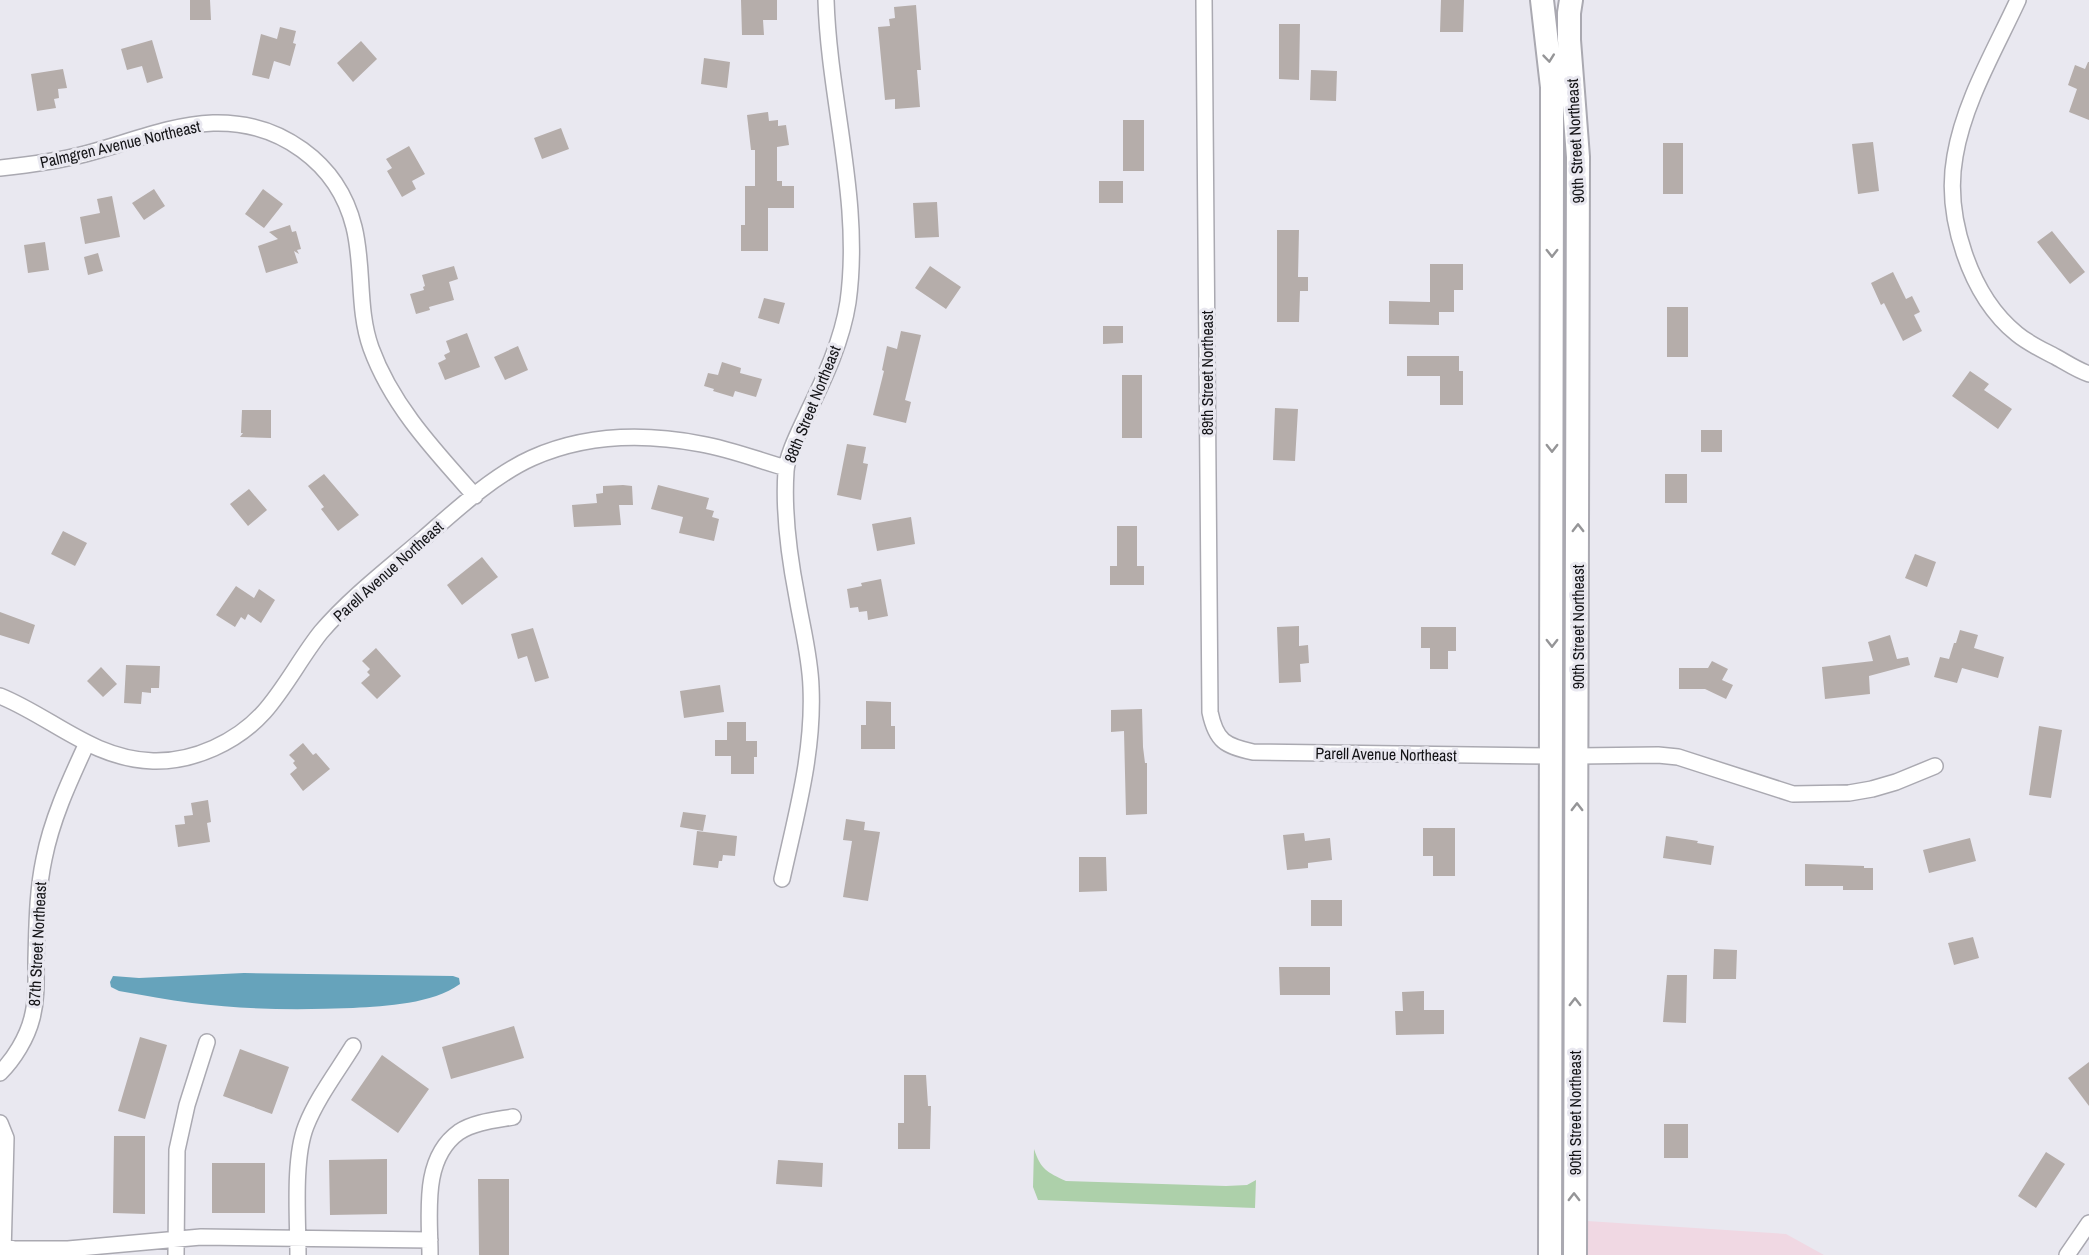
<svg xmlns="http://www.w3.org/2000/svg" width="2089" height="1255" viewBox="0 0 2089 1255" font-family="'Archivo Narrow',sans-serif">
	<rect width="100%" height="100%" fill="#e9e8f0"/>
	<path fill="#f0d8e3" d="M1587,1221l199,13 38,21h-237z"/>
	<path fill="#add0aa" d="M1034,1149c7,21 13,23 32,32l160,5 21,-1 9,-5 -1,28 -217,-8 -5,-13z"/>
	<path fill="#66a3bb" d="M244,973l209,3 6,2 1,6c-28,20 -73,22 -107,24 -53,2 -107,2 -161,-5 -24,-3 -48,-8 -73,-12l-8,-4 -1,-5 3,-6 26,2z"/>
	<path fill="#b5adaa" d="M190,0h20l1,20h-21z
		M741,0h36v20h-14l1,15h-22z
		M1441,0h23l-1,32h-23z
		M916,5l5,65h-4l3,37 -25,2v-10l-10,1 -7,-73 12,-1 -1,-7 6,-1 -1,-11z
		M1279,24h21l-1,56 -20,-1z
		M280,27l16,4 -3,12 3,1 -6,22 -16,-5 -5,18 -17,-4 9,-41 16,5z
		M152,40l11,38 -16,5 -5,-17 -15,4 -6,-21z
		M361,41l16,18 -24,23 -16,-19z
		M704,58l26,4 -3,26 -26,-4z
		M2088,62h1v58l-20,-8 8,-23 -9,-4 7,-20 10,4z
		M63,69l4,19 -9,1 1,9 -5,1 2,9 -19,3 -6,-37z
		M1311,70l26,1 -1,30 -26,-1z
		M768,112l1,9 9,-1v6l8,-1 3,20 -12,2v34h5v5h12v22h-26v43h-27v-26h4v-39h10v-36h-4l-4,-35z
		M1123,120h21v51h-21z
		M561,128l8,21 -27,10 -8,-21z
		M1873,142l6,49 -21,3 -6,-50z
		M1663,143h20v51h-20z
		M409,146l16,28 -13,7 4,8 -14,8 -15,-26 5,-3 -6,-9z
		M1099,181h24v22h-24z
		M154,189l11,17 -21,14 -12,-17z
		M263,189l20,15 -19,24 -19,-14z
		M112,196l8,41 -35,7 -5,-27 20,-4 -3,-14z
		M937,202l2,35 -24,1 -2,-35z
		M290,225l2,7 4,-1 5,18 -4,1 2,4 -5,-3 4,12 -32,10 -8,-27 20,-7 -9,-7z
		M1277,230h22l-1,47h10v14h-8l-1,31h-22z
		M2052,231l33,41 -15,12 -33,-42z
		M45,242l4,28 -21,3 -4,-28z
		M98,253l5,18 -15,4 -4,-18z
		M1430,264h33v26h-9v22h-15v13l-50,-1v-23l41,1z
		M454,266l4,13 -9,3 5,18 -25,7 1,3 -14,4 -6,-20 14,-4 -1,-3 2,-1 -3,-11z
		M930,266l31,21 -15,22 -31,-21z
		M1893,272l13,27 6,-3 8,16 -6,3 8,16 -19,10 -19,-38 -3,2 -10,-22z
		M764,298l21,5 -6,21 -21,-6z
		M1667,307h21v50h-21z
		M1103,326h20v17l-20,1z
		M901,331l20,4 -16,65 6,2 -5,21 -33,-8 11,-44 -2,-1 5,-24 10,3z
		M467,333l13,34 -35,13 -7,-17 8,-4 -2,-4 6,-3 -4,-11z
		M518,346l10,24 -23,10 -11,-23z
		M1407,356h52v15h4v34h-23v-29h-33z
		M722,362l19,6 -1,5 22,6 -6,18 -21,-6 -2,6 -20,-6 1,-2 -10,-3 4,-13 10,2z
		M1970,371l19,13 -5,6 28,19 -14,20 -46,-33z
		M1122,375h20v63h-20z
		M1275,408l23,1 -3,52 -22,-1z
		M242,410h29v28l-31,-1 3,-4h-2z
		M1701,430h21v22h-21z
		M847,444l19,3 -3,16 5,1 -7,36 -24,-5z
		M324,474l35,41 -21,16 -17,-22 3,-2 -16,-21z
		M1665,474h22v29h-22z
		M623,485l9,1 1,19h-14l2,20 -47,2 -2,-22 25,-2 -1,-9 7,-1v-7z
		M658,485l51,13 -3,11 8,2 -2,6 7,2 -5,22 -35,-8 4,-16 -32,-8z
		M249,489l18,21 -19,16 -18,-22z
		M911,517l4,27 -38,7 -5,-27z
		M1117,526h20v40h7v19h-34v-19h7z
		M63,531l24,12 -12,23 -24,-12z
		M1915,554l21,8 -9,25 -22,-9z
		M482,557l16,20 -36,28 -15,-20z
		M881,579l7,37 -20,4 -1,-9 -8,1 -1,-5 -8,1 -3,-19 15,-3 -1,-3z
		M236,586l18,12 5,-9 16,11 -14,23 -13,-9 -3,6 -4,-3 -6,10 -19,-12z
		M0,612l35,13 -6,19 -29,-9z
		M1299,626v20l9,-1 1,18 -9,1 1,18 -22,1 -2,-56z
		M1421,627h35v24h-8v18h-18v-21h-9z
		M533,628l16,50 -14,4 -8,-26 -9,3 -7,-25z
		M1960,630l18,5 -4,13 30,9 -6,21 -36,-10 -5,15 -23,-6 6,-20 9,2 5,-16h2z
		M1890,635l7,24 11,-2 2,8 -41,11 1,18 -45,5 -3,-32 51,-6 -5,-19z
		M376,648l25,28 -24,23 -16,-16 9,-8 -3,-3 3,-3 -8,-8z
		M1712,661l16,8 -6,11 11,5 -7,14 -21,-10h-26v-21h29z
		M126,665l34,1 -1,22h-8v5l-9,-1 -1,12 -17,-1z
		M101,667l16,17 -14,13 -16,-16z
		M720,685l4,27 -40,6 -4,-27z
		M866,701l25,1v24h4v23h-34v-24h5z
		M1142,709l1,38 2,16h2v51l-21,1 -2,-84 -13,1v-22z
		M727,722h19v19h11v16h-3v17h-23v-18h-16v-16h12z
		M2039,726l23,4 -11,68 -22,-3z
		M303,743l10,12 3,-2 14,16 -27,22 -13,-17 7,-6 -4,-5 2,-2 -6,-6z
		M208,800l3,22 -4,1 3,19 -32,5 -3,-22 10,-1 -1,-8 9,-1 -2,-12z
		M683,812l23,3 -3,16 -23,-4z
		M846,819l19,3 -1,8 16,2 -12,69 -25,-4 9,-56 -9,-1z
		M1423,828h32v48h-22v-20h-10z
		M697,831l40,5 -2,20 -12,-1 -1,6h-3l-1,7 -25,-3z
		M1304,833l1,8 25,-3 2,22 -24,3v5l-21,2 -4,-35z
		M1666,836l32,5 -1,2 17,3 -3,19 -48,-7z
		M1970,838l6,23 -47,12 -6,-23z
		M1079,857h27l1,34 -28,1z
		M1805,864l59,2v2h9v22h-30v-4h-38z
		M1311,900h31v26h-31z
		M1973,937l6,21 -25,7 -6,-22z
		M1714,949l23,1 -1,29h-23z
		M1279,967h51v28h-50z
		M1667,975h20l-1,48 -23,-1z
		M1424,991v19h20v24l-48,1 -1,-24h8l-1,-19z
		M514,1026l10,32 -73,21 -9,-32z
		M140,1037l27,8 -22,74 -27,-8z
		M240,1049l49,18 -17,47 -49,-18z
		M382,1055l47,34 -31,44 -47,-33z
		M2089,1062v44l-21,-28z
		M904,1075h22l2,31h3l-1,43h-32v-26h6z
		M1664,1124h24v34h-24z
		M114,1136h31v78l-32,-1z
		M2046,1152l19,12 -29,44 -18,-12z
		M387,1159v55l-57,1 -1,-55z
		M778,1160l45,3 -1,24 -46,-3z
		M212,1163h53v50h-53z
		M478,1179h31v76h-30z"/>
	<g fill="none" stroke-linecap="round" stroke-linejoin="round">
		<g stroke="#aaa9b1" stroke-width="18">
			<path id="minor" d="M1204,0l6,712c6,29 15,34 43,40l298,4
				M2018,0c-23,50 -54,102 -63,156 -11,60 15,140 62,178 12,10 26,16 39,23 11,6 21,13 33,17
				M0,168c28,-3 58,-7 85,-14 43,-11 83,-29 128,-31 66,-2 125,39 141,104 10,40 3,82 17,121 21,58 64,103 104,148
				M0,696c52,21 92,63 153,65 41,1 84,-19 111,-49 22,-25 37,-55 57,-80 30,-35 68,-64 103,-94 32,-28 70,-63 108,-80 54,-24 112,-25 169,-14 29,5 57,16 85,24
				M1578,756l80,-1 20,2 115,37 56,-1 23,-4 24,-7 39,-16
				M782,879c14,-64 32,-126 29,-192 -1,-31 -9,-60 -14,-90 -8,-41 -14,-83 -11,-126 1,-17 15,-43 22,-59 17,-35 34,-71 40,-110 14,-101 -19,-201 -22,-302
				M0,1073c14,-14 27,-35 32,-55 5,-19 4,-39 4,-59 1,-34 1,-67 8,-100 8,-41 26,-79 43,-116
				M0,1123l6,15 -3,117
				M3,1246l11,3h54l133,-12 229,3
				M176,1255l1,-105 10,-45 20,-63
				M298,1255c0,-36 -5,-96 8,-129 11,-28 31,-54 47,-80
				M430,1255c0,-40 -9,-96 29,-123 15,-10 37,-12 54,-15
				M2067,1255l22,-32"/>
		</g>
		<g stroke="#aaa9b1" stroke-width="26">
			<path id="secondary" d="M1542,0l10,87v68l-2,1100
				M1571,0l-2,13v27l9,117 -3,1098"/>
		</g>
		<use href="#minor" stroke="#fff" stroke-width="15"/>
		<use href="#secondary" stroke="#fff" stroke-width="22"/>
	</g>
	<defs><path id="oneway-chevron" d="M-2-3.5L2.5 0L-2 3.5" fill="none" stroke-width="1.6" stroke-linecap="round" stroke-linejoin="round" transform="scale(1.5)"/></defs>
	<g stroke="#959597">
		<use href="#oneway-chevron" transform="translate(1549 58) rotate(84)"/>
		<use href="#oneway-chevron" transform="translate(1552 253) rotate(90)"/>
		<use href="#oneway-chevron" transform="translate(1552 448) rotate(90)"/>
		<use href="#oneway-chevron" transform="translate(1578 528) rotate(-90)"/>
		<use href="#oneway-chevron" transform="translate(1552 643) rotate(90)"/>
		<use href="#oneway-chevron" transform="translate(1577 807) rotate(-90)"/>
		<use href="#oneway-chevron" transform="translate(1575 1002) rotate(-90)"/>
		<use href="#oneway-chevron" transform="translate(1574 1197) rotate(-90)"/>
	</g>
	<g text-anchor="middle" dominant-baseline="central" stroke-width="6" stroke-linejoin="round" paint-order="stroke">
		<g font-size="16" fill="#141417" stroke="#e9e8f0">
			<text transform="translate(1575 141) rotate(-93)">90th Street Northeast</text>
			<text transform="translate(120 144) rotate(-13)">Palmgren Avenue Northeast</text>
			<text transform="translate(1207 373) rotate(-90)">89th Street Northeast</text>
			<text transform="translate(812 404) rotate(-68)">88th Street Northeast</text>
			<text transform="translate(388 571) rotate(-42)">Parell Avenue Northeast</text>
			<text transform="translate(1578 627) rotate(-90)">90th Street Northeast</text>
			<text transform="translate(1386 754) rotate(1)">Parell Avenue Northeast</text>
			<text transform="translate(37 944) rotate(-87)">87th Street Northeast</text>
			<text transform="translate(1575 1113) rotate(-90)">90th Street Northeast</text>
		</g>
	</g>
</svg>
